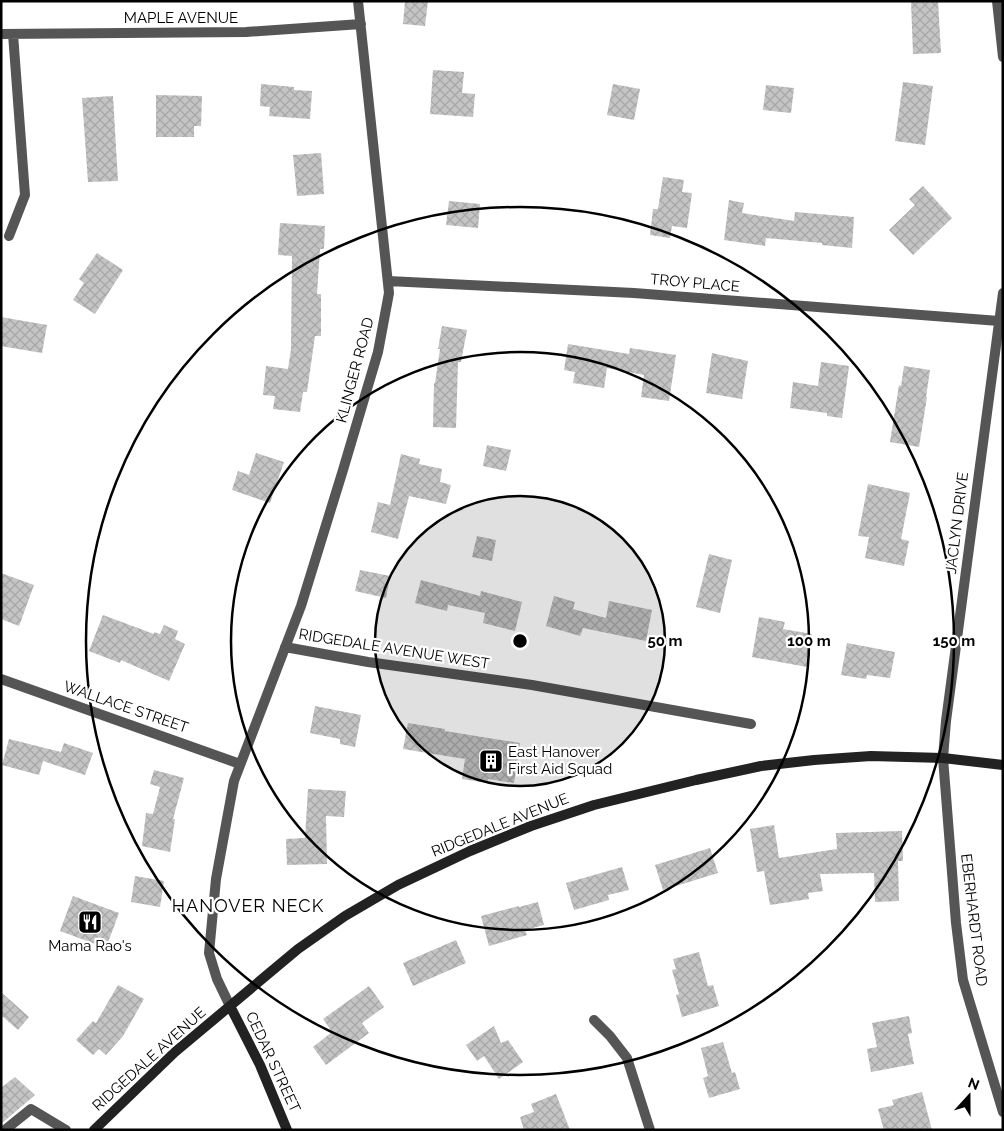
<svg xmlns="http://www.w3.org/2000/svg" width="1004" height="1131" viewBox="0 0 1004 1131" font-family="Raleway,sans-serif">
	<defs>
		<pattern id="building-cross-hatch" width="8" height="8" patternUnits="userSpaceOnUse" patternTransform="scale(1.25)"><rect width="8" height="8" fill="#c4c4c4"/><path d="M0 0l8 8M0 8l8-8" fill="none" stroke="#a7a7a7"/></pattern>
	</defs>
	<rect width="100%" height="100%" fill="#fff"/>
	<path fill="url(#building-cross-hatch)" d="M405,1h23l-3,25 -22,-2z
		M911,1h27l3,52 -28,1z
		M433,70l31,2 -2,21 13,1 -2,23 -43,-3z
		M903,82l30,4 -8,59 -30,-4z
		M261,84l33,3v3l18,1 -2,28 -41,-3 1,-9 -10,-1z
		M613,84l27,5 -6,31 -27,-5z
		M766,85l28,3 -3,25 -28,-3z
		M156,95l46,1 -1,30h-7v11h-38z
		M113,96l5,85 -30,1 -6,-84z
		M321,153l3,41 -27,2 -4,-41z
		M663,177l21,3 -2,12 10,1 -5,35 -15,-2 -2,12 -20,-3 3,-26h5z
		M923,186l29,32 -39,37 -24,-25 26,-25 -6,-6z
		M729,200l15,3 -2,10 52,8 1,-9 59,5 -2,31 -30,-3v-2l-56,-5 -1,8 -41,-6z
		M449,201l31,3 -2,24 -32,-3z
		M280,223l45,3 -1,23h-4l-3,45h4v42h-6l-8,56h-4l-3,20 -27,-3 2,-13 -12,-1 3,-29 22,3 3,-20 1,-93 -14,-1z
		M97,253l26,17 -28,44 -22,-14 11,-17 -5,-4z
		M1,317l46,8 -5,28 -41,-7z
		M442,326l25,4 -6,32h-3l-2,66 -23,-1 1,-44h1l5,-34h-2z
		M568,344l61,10 1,-6 46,7 -7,46 -28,-4 3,-22 -37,-7 -3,20 -31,-5 2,-11 -11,-2z
		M712,353l36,8 -6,38 -36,-6z
		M821,362l28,4 -7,52 -15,-2v-3l-37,-5 3,-26 25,4z
		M904,366l26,4 -4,27h1l-8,50 -29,-5 9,-57 2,1z
		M487,445l24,5 -5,21 -23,-5z
		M256,453l28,9 -14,41 -38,-13 6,-19 11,4z
		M401,454l19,5 -1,5 23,5 -2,13 11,3 -5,19 -37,-8 -11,43 -27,-7 7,-30 12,3z
		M868,484l42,9 -9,46 8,2 -5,25 -39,-8 4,-21 -11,-1z
		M477,536l19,4 -4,21 -20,-4z
		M709,554l23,6 -12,53 -24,-6z
		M360,570l30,6 -4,22 -31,-7z
		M1,573l33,12 -15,41 -18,-7z
		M421,580l59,16 1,-5 41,11 -7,29 -32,-8 2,-10 -37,-8 -1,6 -32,-8z
		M554,596l21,6 -2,7 33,9 3,-17 43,9 -6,31 -63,-13 -3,8 -34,-10z
		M103,615l51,19v-2l6,2 4,-9 14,6 -3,8 10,5 -16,37 -48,-21 -1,3 -31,-12z
		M759,617l26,5 -2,7 29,5 -5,33 -55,-10z
		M847,643l48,9 -5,26 -23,-3 -1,4 -25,-4z
		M315,706l46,9 -6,32 -15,-3v-5l-30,-6z
		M408,723l37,6v2l75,12 -6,40 -26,-4v4l-26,-4 3,-20 -62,-10z
		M9,739l52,13 3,-9 29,10 -8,22 -42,-14 -4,14 -37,-10z
		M154,770l30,8 -11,41h2l-5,33 -28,-6 4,-33 7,1 7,-27 -10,-3z
		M308,789l38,2 -2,26 -18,-1 1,48 -40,1 -1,-26 19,-1z
		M774,825l5,33 58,-9 -1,-16 66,-2 1,30h-5l1,40 -24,1 -1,-29 -54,1 3,17 -15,2 1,6 -39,6 -6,-34 -7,1 -7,-43z
		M710,848l8,25 -55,17 -8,-25z
		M622,867l7,23 -21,5 1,5 -35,10 -8,-27z
		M135,876l29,5 -4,26 -29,-5z
		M73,896l46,17 -13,35 -46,-17z
		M538,902l6,23 -19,5 2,5 -38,11 -8,-30 38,-10v1z
		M456,940l10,23 -53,23 -10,-23z
		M699,952l9,34 5,-1 6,21 -37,11 -6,-22 3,-1 -7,-24 4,-1 -3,-10z
		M118,985l26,14 -21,37 -17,19 -7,-6 -6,6 -17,-15 17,-19 3,2z
		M369,986l15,21 -22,16 7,10 -43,32 -13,-18 19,-15 -9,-13z
		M1,992l28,25 -11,13 -17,-15z
		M909,1016l3,17 -4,1 6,30 -43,8 -4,-23 10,-2 -5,-24z
		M494,1026l7,17 7,-3 15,22 -24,17 -15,-23 -7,5 -11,-16z
		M723,1042l9,31 3,-1 5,17 -31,9 -6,-20 5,-2 -7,-28z
		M15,1077l20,18 -34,29v-36z
		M922,1092l10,38h-48l-6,-21 16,-4 -2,-5z
		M556,1094l14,36h-46l-4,-13 14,-5 -3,-8z"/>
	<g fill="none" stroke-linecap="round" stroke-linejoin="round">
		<path stroke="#555" stroke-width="10" d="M5,1130l26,-21 35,21"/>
		<path stroke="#555" stroke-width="10" d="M997,1l6,56
			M1,34l245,-2 115,-8
			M9,236l16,-41 -12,-161
			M388,281l246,12 365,28
			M1003,293l-57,428 -3,37 2,25 11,140 7,57 40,132
			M285,647l83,15 164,23 219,39
			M1,679l239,85
			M230,1006l-13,-27 -8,-26 7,-74 18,-98 67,-175 42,-136 35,-118 11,-59 -31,-292
			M594,1020l16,16 17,22 23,72"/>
		<path stroke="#222" stroke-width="10" d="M230,1006l30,59 27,65
			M94,1130l81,-78 123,-103 47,-33 53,-31 72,-34 61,-25 63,-21 102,-25 65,-14 53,-6 57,-4 72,2 60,7"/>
	</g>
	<circle cx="520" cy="641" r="145" fill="#000" fill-opacity=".12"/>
	<g fill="none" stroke="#000" stroke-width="2.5">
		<circle cx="520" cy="641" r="145"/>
		<circle cx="520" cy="641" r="289"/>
		<circle cx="520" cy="641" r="434"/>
	</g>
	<defs>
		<g id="building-square" transform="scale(1.25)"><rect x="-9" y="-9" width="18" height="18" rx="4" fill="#000" stroke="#fff"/><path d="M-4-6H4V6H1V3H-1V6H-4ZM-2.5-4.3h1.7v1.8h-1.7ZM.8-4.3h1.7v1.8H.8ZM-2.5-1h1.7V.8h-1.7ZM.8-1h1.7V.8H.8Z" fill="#fff"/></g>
		<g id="restaurant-square" transform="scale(1.25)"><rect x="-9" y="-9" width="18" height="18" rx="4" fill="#000" stroke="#fff"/><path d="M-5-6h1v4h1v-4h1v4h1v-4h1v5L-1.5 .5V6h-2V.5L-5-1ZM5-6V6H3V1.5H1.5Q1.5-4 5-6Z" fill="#fff"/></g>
	</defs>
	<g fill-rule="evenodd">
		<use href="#building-square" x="491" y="761"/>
		<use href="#restaurant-square" x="90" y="922"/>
	</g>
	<g text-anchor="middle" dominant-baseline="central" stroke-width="4.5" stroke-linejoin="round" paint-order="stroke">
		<g font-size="15" fill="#000" stroke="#fff">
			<text x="181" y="18">MAPLE AVENUE</text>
			<text transform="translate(695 283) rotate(5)">TROY PLACE</text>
			<text transform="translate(355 370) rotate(-75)">KLINGER ROAD</text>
			<text transform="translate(957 523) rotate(-83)">JACLYN DRIVE</text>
			<text transform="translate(394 649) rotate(9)">RIDGEDALE AVENUE WEST</text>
			<text transform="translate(126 707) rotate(19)">WALLACE STREET</text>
			<text transform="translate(500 825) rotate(-22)">RIDGEDALE AVENUE</text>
			<text transform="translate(974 920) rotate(83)">EBERHARDT ROAD</text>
			<text transform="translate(149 1059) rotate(-42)">RIDGEDALE AVENUE</text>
			<text transform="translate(273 1062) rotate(65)">CEDAR STREET</text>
		</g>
		<g font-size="15" fill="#000" stroke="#fff" text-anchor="start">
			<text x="508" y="752">East Hanover<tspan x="508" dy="17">First Aid Squad</tspan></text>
			<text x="90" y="946" text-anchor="middle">Mama Rao's</text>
		</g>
		<g font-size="18" letter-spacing="1" fill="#000" stroke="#fff">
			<text x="248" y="905">HANOVER NECK</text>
		</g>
	</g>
	<circle cx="520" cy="641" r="8" fill="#000" stroke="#fff" stroke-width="2.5"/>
	<g font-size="15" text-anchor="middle" font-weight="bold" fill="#000" stroke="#fff" stroke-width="4.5" stroke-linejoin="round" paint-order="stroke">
		<text x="665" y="646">50 m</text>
		<text x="809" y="646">100 m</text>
		<text x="954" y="646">150 m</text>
	</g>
	<rect width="1004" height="1131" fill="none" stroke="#000000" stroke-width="5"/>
	<g transform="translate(969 1096) rotate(21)" stroke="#ffffff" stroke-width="4" paint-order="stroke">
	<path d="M0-4L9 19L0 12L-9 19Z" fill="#000000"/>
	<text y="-8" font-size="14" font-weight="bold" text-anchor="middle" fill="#000000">N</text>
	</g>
</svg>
